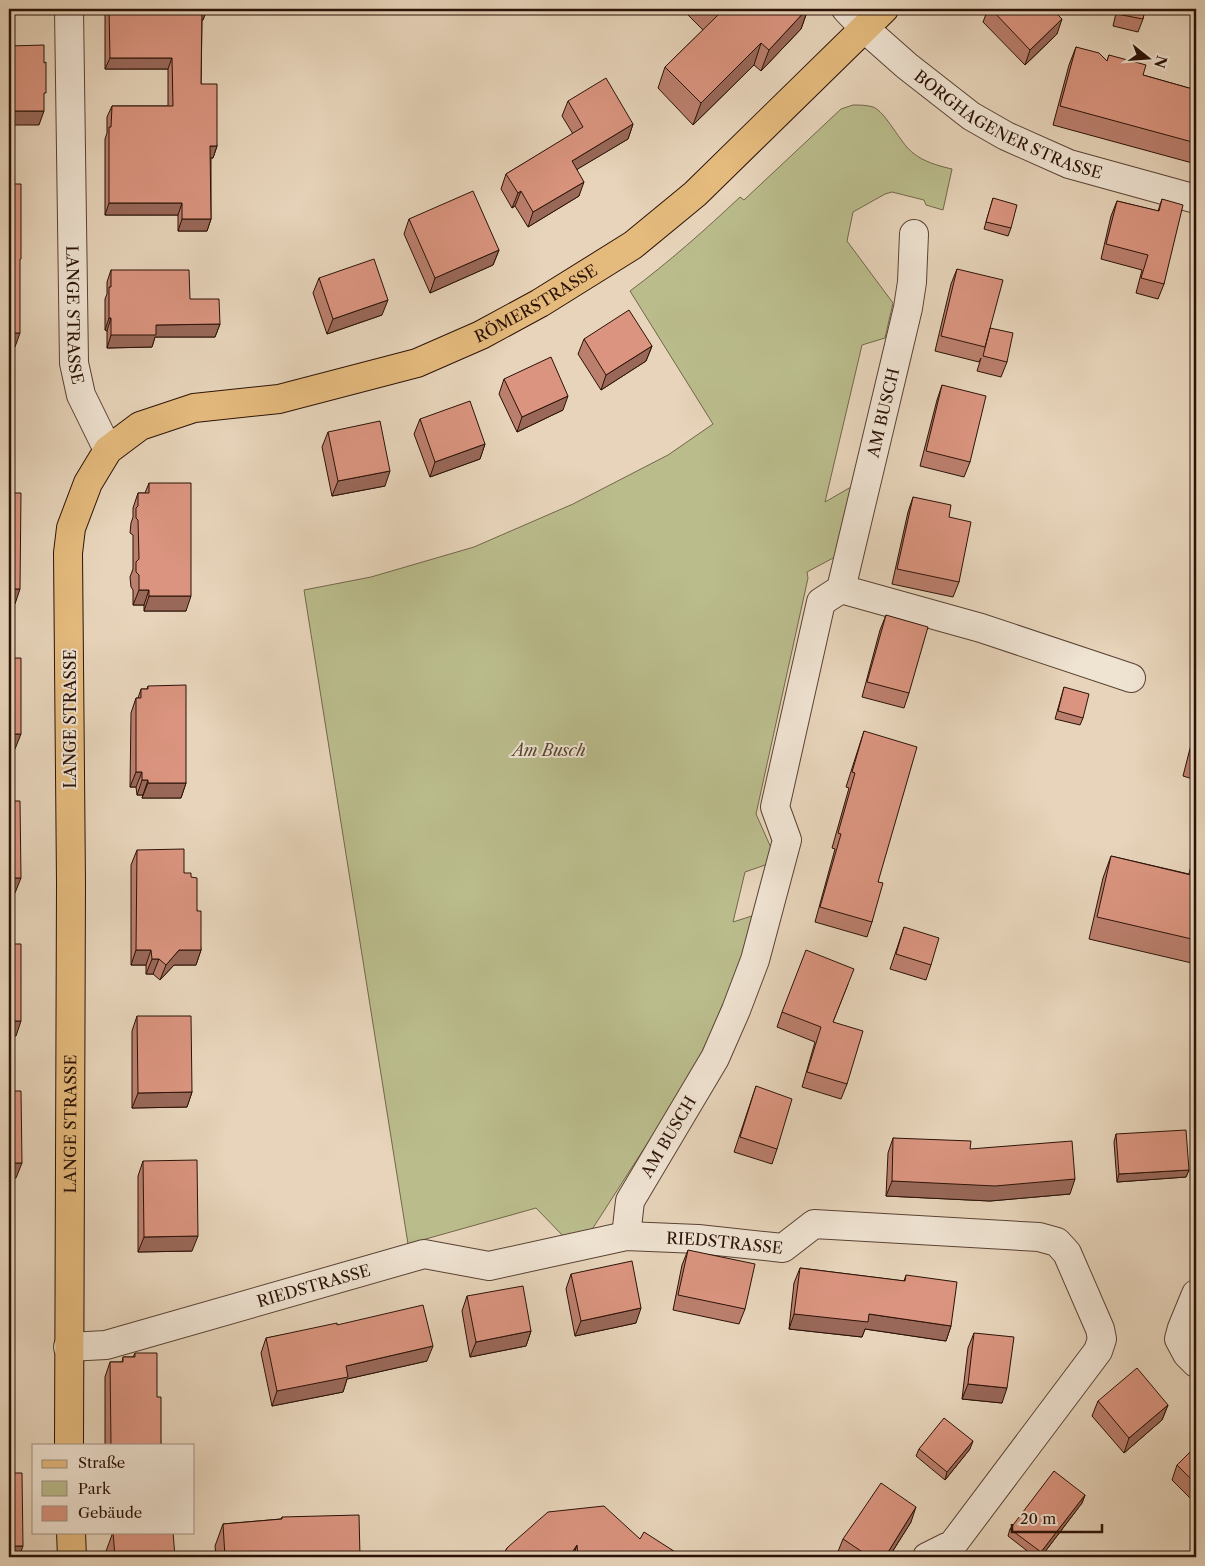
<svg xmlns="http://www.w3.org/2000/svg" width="1205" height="1566" viewBox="0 0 1205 1566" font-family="'Libre Caslon Text',serif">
	<rect width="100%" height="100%" fill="#e7d4ba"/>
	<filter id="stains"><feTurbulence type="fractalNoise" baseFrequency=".004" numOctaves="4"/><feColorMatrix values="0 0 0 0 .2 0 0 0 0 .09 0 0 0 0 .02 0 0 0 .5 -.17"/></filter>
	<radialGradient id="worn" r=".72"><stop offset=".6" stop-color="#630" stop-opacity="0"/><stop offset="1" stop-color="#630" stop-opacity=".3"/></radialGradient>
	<path fill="#babc8c" stroke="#72674a" d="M853,105c7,0 13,0 20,2 13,5 27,36 40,46 11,9 26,13 39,16l-9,41 -17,-5 -2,-5 -32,-8 -7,2 -32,18 -6,29 46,62 -8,35 -23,7 -37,157 26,-15 -16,70 -28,15 1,6 -52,236 16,36 -4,14 -23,8 -12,50 22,-7 -12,46 -40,96 -112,174 -24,9 -31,-32 -128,36 -104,-654 67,-13 103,-30 99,-43 95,-49 45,-31 -83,-133c39,-29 75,-61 110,-94l4,3 97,-91z"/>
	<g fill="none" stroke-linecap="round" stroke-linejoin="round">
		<g stroke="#5a4234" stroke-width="30">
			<g id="minor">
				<path id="s1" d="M69,9l5,354 7,32 27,55"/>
				<path id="s2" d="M846,9l18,19 43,38 64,50 35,20 63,28 127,35"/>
				<path d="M841,589l140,39 150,50"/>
				<path id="s3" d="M626,1236l4,-35 85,-143 21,-48 19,-50 32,-120 -12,-33 46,-205 20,-13 67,-281 4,-26 2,-48"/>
				<path d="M1196,1294l-14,34 -3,11 8,15 9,9"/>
				<path id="s4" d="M68,1347l38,-2 318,-91 65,12 137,-30 72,3 85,9 31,-24 225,13 18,5 10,11 33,76 2,10 -4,12 -145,193 -26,13"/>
			</g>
		</g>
		<g stroke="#2b1207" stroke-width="30">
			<g id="major">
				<path id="s5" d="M69,1445l2,-562 -3,-330 3,-25 17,-45 20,-33 32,-24 54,-18 85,-9 138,-36 64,-28 59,-32 93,-58 62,-51 189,-185"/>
				<path d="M71,1532l1,25"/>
			</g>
		</g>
		<use href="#minor" stroke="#efe3d2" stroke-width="28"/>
		<use href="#major" stroke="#e4ba7d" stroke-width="28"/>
	</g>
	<path fill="#bb7f6d" stroke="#2b1207" d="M105,9h102l-4,11h-1l-1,64 16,62 -4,12h-2v61l-4,12h-29v-16h-73v-76l2,-6v-16l5,-11h56v-37h-63z
		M682,9h126l-7,20 -40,42 -7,-6 -61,60 -35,-37 7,-21 38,-37z
		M988,9h64l5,25 -32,31 -42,-43z
		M1117,9h28l-2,10 -5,13 -25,-6z
		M1076,47l31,14 2,-6 34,20 53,15v74l-143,-39 16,-60z
		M568,101l65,23 -5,15 -51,30 2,27 -51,31 -13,-21 -3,2 -11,-19 5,-15 67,-40 -11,-18z
		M993,198l18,30 -3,8 -24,-7z
		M1162,199l2,85 -6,15 -22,-6 6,-23 -41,-11 10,-43 6,-15 41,10z
		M409,219l90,31 -6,15 -63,28 -26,-59z
		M957,269l50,93 -6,15 -24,-6 4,-13 -2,4 -44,-11 16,-67z
		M111,270l79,29 30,25 -5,13h-60l-3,10 -45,1v-17l-2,-1v-31l2,-5v-12z
		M319,278l63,37 -55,19 -14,-41z
		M584,339l68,7 -6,15 -45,29 -23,-36z
		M504,379l59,31 -46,22 -18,-38z
		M942,385l28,77 -6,15 -44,-11 17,-66z
		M420,419l65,25 -5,15 -50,18 -16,-43z
		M328,432l57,54 -53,10 -10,-49z
		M149,483l37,128h-42v-6h-11v-15l-2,-3 -1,-10 3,-8v-34l-3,-2 1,-10 2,-6v-9l5,-15h7z
		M913,497l36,20 10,65 -6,15 -61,-13 16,-72z
		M886,615l23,78 -5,15 -42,-11 18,-67z
		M148,686l38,97 -5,15h-39l1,-3h-6l-1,-8h-6l1,-74 5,-15h2l3,-9h6z
		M1064,687l19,31 -3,7 -25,-6z
		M1196,725v55l-13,-4z
		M864,731l14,151 -6,40 -5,15 -52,-15 20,-73 -3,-1 17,-60 -3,-1z
		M1196,844v120l-107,-25 14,-61 8,-22 78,18z
		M137,850l47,23 7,4 6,34 4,39 -5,15h-22l-14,15 -7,-6h-7v-9h-15v-100z
		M904,927l27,38 -5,15 -36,-11z
		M848,984l-15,38 14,62 -6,15 -39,-12 13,-45 -38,-15 5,-15z
		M137,1016l55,76 -5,15 -55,1v-77z
		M756,1086l21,63 -5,15 -38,-12z
		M1116,1134l73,36 -3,7 -69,5 -3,-40z
		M893,1138l77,11 100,45 -80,7 -104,-5 2,-43z
		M143,1161l49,90 -54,1v-76z
		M688,1250l57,59 -6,15 -66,-14 9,-45z
		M800,1268l104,13 2,-6 45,51 -5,15 -81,-12 -3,8 -73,-8 5,-46z
		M571,1274l65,49 -61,13 -9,-47z
		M467,1296l64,35 -5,15 -56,11 -8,-46z
		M337,1325l90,36 -80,18 -4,13 -71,14 -11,-53 5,-15z
		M974,1333l28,70 -40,-4 6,-51z
		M135,1353l22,44 4,48h-56v-68l5,-15h12l1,-5h10z
		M1098,1401l70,4 -6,15 -38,33 -32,-37z
		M1196,1446v58l-24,-24 5,-15z
		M919,1449h51l-25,31 -29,-24z
		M1085,1495l-3,8 -41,54h-6l-27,-21 2,-7z
		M282,1517l78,40h-144l-1,-11 8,-22 58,-5z
		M911,1522l-22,35h-46l-6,-3 6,-15z
		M113,1532l62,25h-70v-3z
		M640,1539l39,18h-178l7,-10z"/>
	<path fill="#996859" stroke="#2b1207" d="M202,9h5l-4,11h-5z
		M807,9h1l-7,20 -40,42 8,-21z
		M1062,19l-5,15 -32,31 5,-15z
		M761,43l-7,22 -61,60 8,-22z
		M110,58h62l-4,11h-63z
		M9,111h35l-5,14h-30z
		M633,124l-5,15 -62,37 6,-15z
		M210,146h7l-4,12h-7z
		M584,182l-5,14 -51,31 5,-15z
		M521,191l-6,15 -3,2 6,-15z
		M109,203h73l-4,12h-73z
		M182,219h29l-4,12h-29z
		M499,250l-6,15 -63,28 5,-15z
		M388,300l-6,15 -55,19 6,-15z
		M109,318h2l-4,13 -2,-1z
		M220,324l-5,13h-60l-3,10 -45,1 4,-13 45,-10z
		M9,333h11l-5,14h-6z
		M652,346l-6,15 -45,29 5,-15z
		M568,396l-5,14 -46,22 5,-15z
		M485,444l-5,15 -50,18 5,-15z
		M390,471l-5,15 -53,10 6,-15z
		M9,589h11l-5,15h-6z
		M139,590h10l-5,15h-11z
		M149,596h42l-5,15h-42z
		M9,734h12l-6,15h-6z
		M136,772h6l-6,15h-6z
		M142,780h6l-5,15h-6z
		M148,783h38l-5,15h-39z
		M9,878h12l-6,15h-6z
		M136,950h15l-5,15h-15z
		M179,950h22l-5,15h-22l-14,15 6,-15z
		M152,959h7l-6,15h-7z
		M9,1021h12l-5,15h-7z
		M192,1092l-5,15 -55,1 6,-15z
		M9,1163h13l-6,15h-7z
		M1189,1170l-3,7 -69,5 2,-8z
		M1075,1179l-5,15 -80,7 -104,-5 6,-15z
		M198,1236l-6,15 -54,1 6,-15z
		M641,1308l-5,15 -61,13 6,-15z
		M794,1314h75l82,12 -5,15 -81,-12 -3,8 -73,-8z
		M531,1331l-5,15 -56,11 6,-15z
		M433,1346l-6,15 -80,18 -4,13 -71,14 5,-15 69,-25z
		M968,1384l39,4 -5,15 -40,-4z
		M1168,1405l-6,15 -38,33 5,-15z
		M973,1441l-3,8 -25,31 2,-8z
		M1085,1495l-3,8 -41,54h-1l1,-5z
		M916,1507l-5,15 -22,35h-4z
		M577,1545l-4,12h-4z
		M9,1546h14l-4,11h-10z"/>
	<path fill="#da947f" stroke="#2b1207" d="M109,9h93l-1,75h16v62h-7l1,73h-29v-16h-73v-76h2l1,-21h61l-1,-48h-62z
		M712,9h95l-38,41 -8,-7 -60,60 -36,-36 53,-52z
		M991,9h61l10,10 -32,31z
		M1118,9h27l-2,10 -26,-5z
		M44,45v18l2,-1v31h-2v18h-35v-65z
		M1076,47l23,6 8,8 2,-6 37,10 -3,10 53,15v53l-136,-37z
		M606,78l27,46 -61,37 12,21 -51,30 -12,-21 -3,2 -12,-19 77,-47 -15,-26z
		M9,184h12v75h-1v74h-11z
		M473,191l26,59 -64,28 -26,-59z
		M993,198l24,7 -6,23 -25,-6z
		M1162,199l21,6 -19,79 -23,-6 7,-23 -42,-11 11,-43 42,10z
		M374,259l14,41 -55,19 -14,-41z
		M957,269l46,11 -18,67 -44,-11z
		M111,270h78l1,29h29l1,25 -64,1v10h-45v-17h-2v-31h2z
		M629,310l23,36 -46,29 -22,-36z
		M990,328l23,5 -6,29 -24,-6z
		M551,357l17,39 -46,21 -18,-38z
		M942,385l44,11 -16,66 -44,-11z
		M470,401l15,43 -50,18 -15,-43z
		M380,421l10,50 -52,10 -10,-49z
		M149,483h42v113h-42v-6h-10v-15l-3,-3v-10l3,-3 -1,-39 -2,-2v-10l2,-2v-13h11z
		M9,493h12l-1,96h-11z
		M913,497l38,8 -2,12 22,5 -12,60 -62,-13z
		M886,615l42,12 -19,66 -42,-11z
		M9,658h12v76h-12z
		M186,685v98h-38v-3h-6v-8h-6v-74h5v-9h7v-3z
		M1064,687l25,7 -6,24 -25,-7z
		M864,731l53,16 -39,135 5,1 -11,39 -52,-15 21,-73 -3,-1 17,-60 -3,-1z
		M1196,734v21l-5,-1z
		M9,801h11l1,77h-12z
		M184,849v24h7v4l6,1v33h4v39h-22l-13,15 -7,-6h-7l-1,-9h-15l1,-100z
		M1196,854v86l-99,-23 14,-61 80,19z
		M904,927l35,11 -8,27 -35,-11z
		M9,944h12v77h-12z
		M806,950l48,19 -21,53 30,9 -16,53 -40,-12 14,-45 -39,-15z
		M137,1016h54l1,76 -54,1z
		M756,1086l36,13 -15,50 -37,-12z
		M9,1091h12l1,72h-13z
		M1186,1130l3,40 -70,4 -3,-40z
		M893,1138l78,3 -1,8 102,-8 3,38 -80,7 -103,-5z
		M197,1160l1,76 -54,1 -1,-76z
		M688,1250l67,14 -10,45 -67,-14z
		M632,1261l9,47 -60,13 -10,-47z
		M800,1268l105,13 1,-6 51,7 -6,44 -82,-12 -1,8 -74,-8z
		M523,1286l8,45 -55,11 -9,-46z
		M423,1305l10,41 -87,20 2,11 -71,14 -11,-53 71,-15v2z
		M974,1333l40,4 -7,51 -39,-4z
		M135,1353h22v44h4v48h-50l-1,-83h13v-5h12z
		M1137,1368l31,37 -39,33 -31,-37z
		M944,1418l29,23 -26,31 -28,-23z
		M1196,1446v38l-19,-19z
		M1054,1471l31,24 -44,57 -31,-23z
		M9,1473h13l1,73h-14z
		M881,1483l35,24 -31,50h-15l-27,-18z
		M604,1506l36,33 4,-7 36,23 -1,2h-101l-1,-12 -8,12h-68l7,-10 40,-35z
		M359,1515l1,42h-135l-2,-33 59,-5v-2z
		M113,1532h60l2,25h-60z
		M980,1554l5,3h-7z"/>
	<g text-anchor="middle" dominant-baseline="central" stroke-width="4" stroke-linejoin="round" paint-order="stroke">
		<g font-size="16" fill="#2b1207" stroke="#efe3d2">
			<text stroke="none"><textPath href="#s2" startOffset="202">BORGHAGENER STRASSE</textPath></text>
			<text stroke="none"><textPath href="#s5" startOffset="1462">RÖMERSTRASSE</textPath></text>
			<text stroke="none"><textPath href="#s1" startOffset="306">LANGE STRASSE</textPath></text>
			<text stroke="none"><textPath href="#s3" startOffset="882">AM BUSCH</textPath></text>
			<text transform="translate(70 719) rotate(-90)">LANGE STRASSE</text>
			<text stroke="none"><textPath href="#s5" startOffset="321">LANGE STRASSE</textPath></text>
			<text stroke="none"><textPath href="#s3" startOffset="110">AM BUSCH</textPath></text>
			<text stroke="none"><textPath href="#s4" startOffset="674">RIEDSTRASSE</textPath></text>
			<text stroke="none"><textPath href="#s4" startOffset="254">RIEDSTRASSE</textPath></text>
		</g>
		<g font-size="16" font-style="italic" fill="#56452f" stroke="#efe3d2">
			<text x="549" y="750">Am Busch</text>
		</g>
	</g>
	<rect width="1205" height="1566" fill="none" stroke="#e7d4ba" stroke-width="30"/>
	<rect x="10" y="10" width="1185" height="1546" fill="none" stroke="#2b1207" stroke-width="2.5"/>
	<rect x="15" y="15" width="1175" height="1536" fill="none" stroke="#2b1207"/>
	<rect x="32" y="1444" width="162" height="90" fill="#efe3d2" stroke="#a18f81"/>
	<rect x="42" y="1460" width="25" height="8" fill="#e4ba7d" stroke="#a18f81"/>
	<text x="78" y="1468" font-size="15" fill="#2b1207">Straße</text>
	<rect x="42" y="1481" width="25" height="15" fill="#babc8c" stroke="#a18f81"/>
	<text x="78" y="1494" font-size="15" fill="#2b1207">Park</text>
	<rect x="42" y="1506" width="25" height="15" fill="#da947f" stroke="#a18f81"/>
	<text x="78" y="1518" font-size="15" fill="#2b1207">Gebäude</text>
	<g transform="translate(1148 58) rotate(107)" stroke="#efe3d2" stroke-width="4" paint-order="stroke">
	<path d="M0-4L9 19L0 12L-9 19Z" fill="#2b1207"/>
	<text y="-8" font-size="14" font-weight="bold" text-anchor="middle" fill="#2b1207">N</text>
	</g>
	<path d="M1012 1524v8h90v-8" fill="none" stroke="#2b1207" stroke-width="2.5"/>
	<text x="1020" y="1524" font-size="15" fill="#2b1207" stroke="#efe3d2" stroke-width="4" paint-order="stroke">20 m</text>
	<rect width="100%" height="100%" filter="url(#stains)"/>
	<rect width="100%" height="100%" fill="url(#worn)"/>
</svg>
